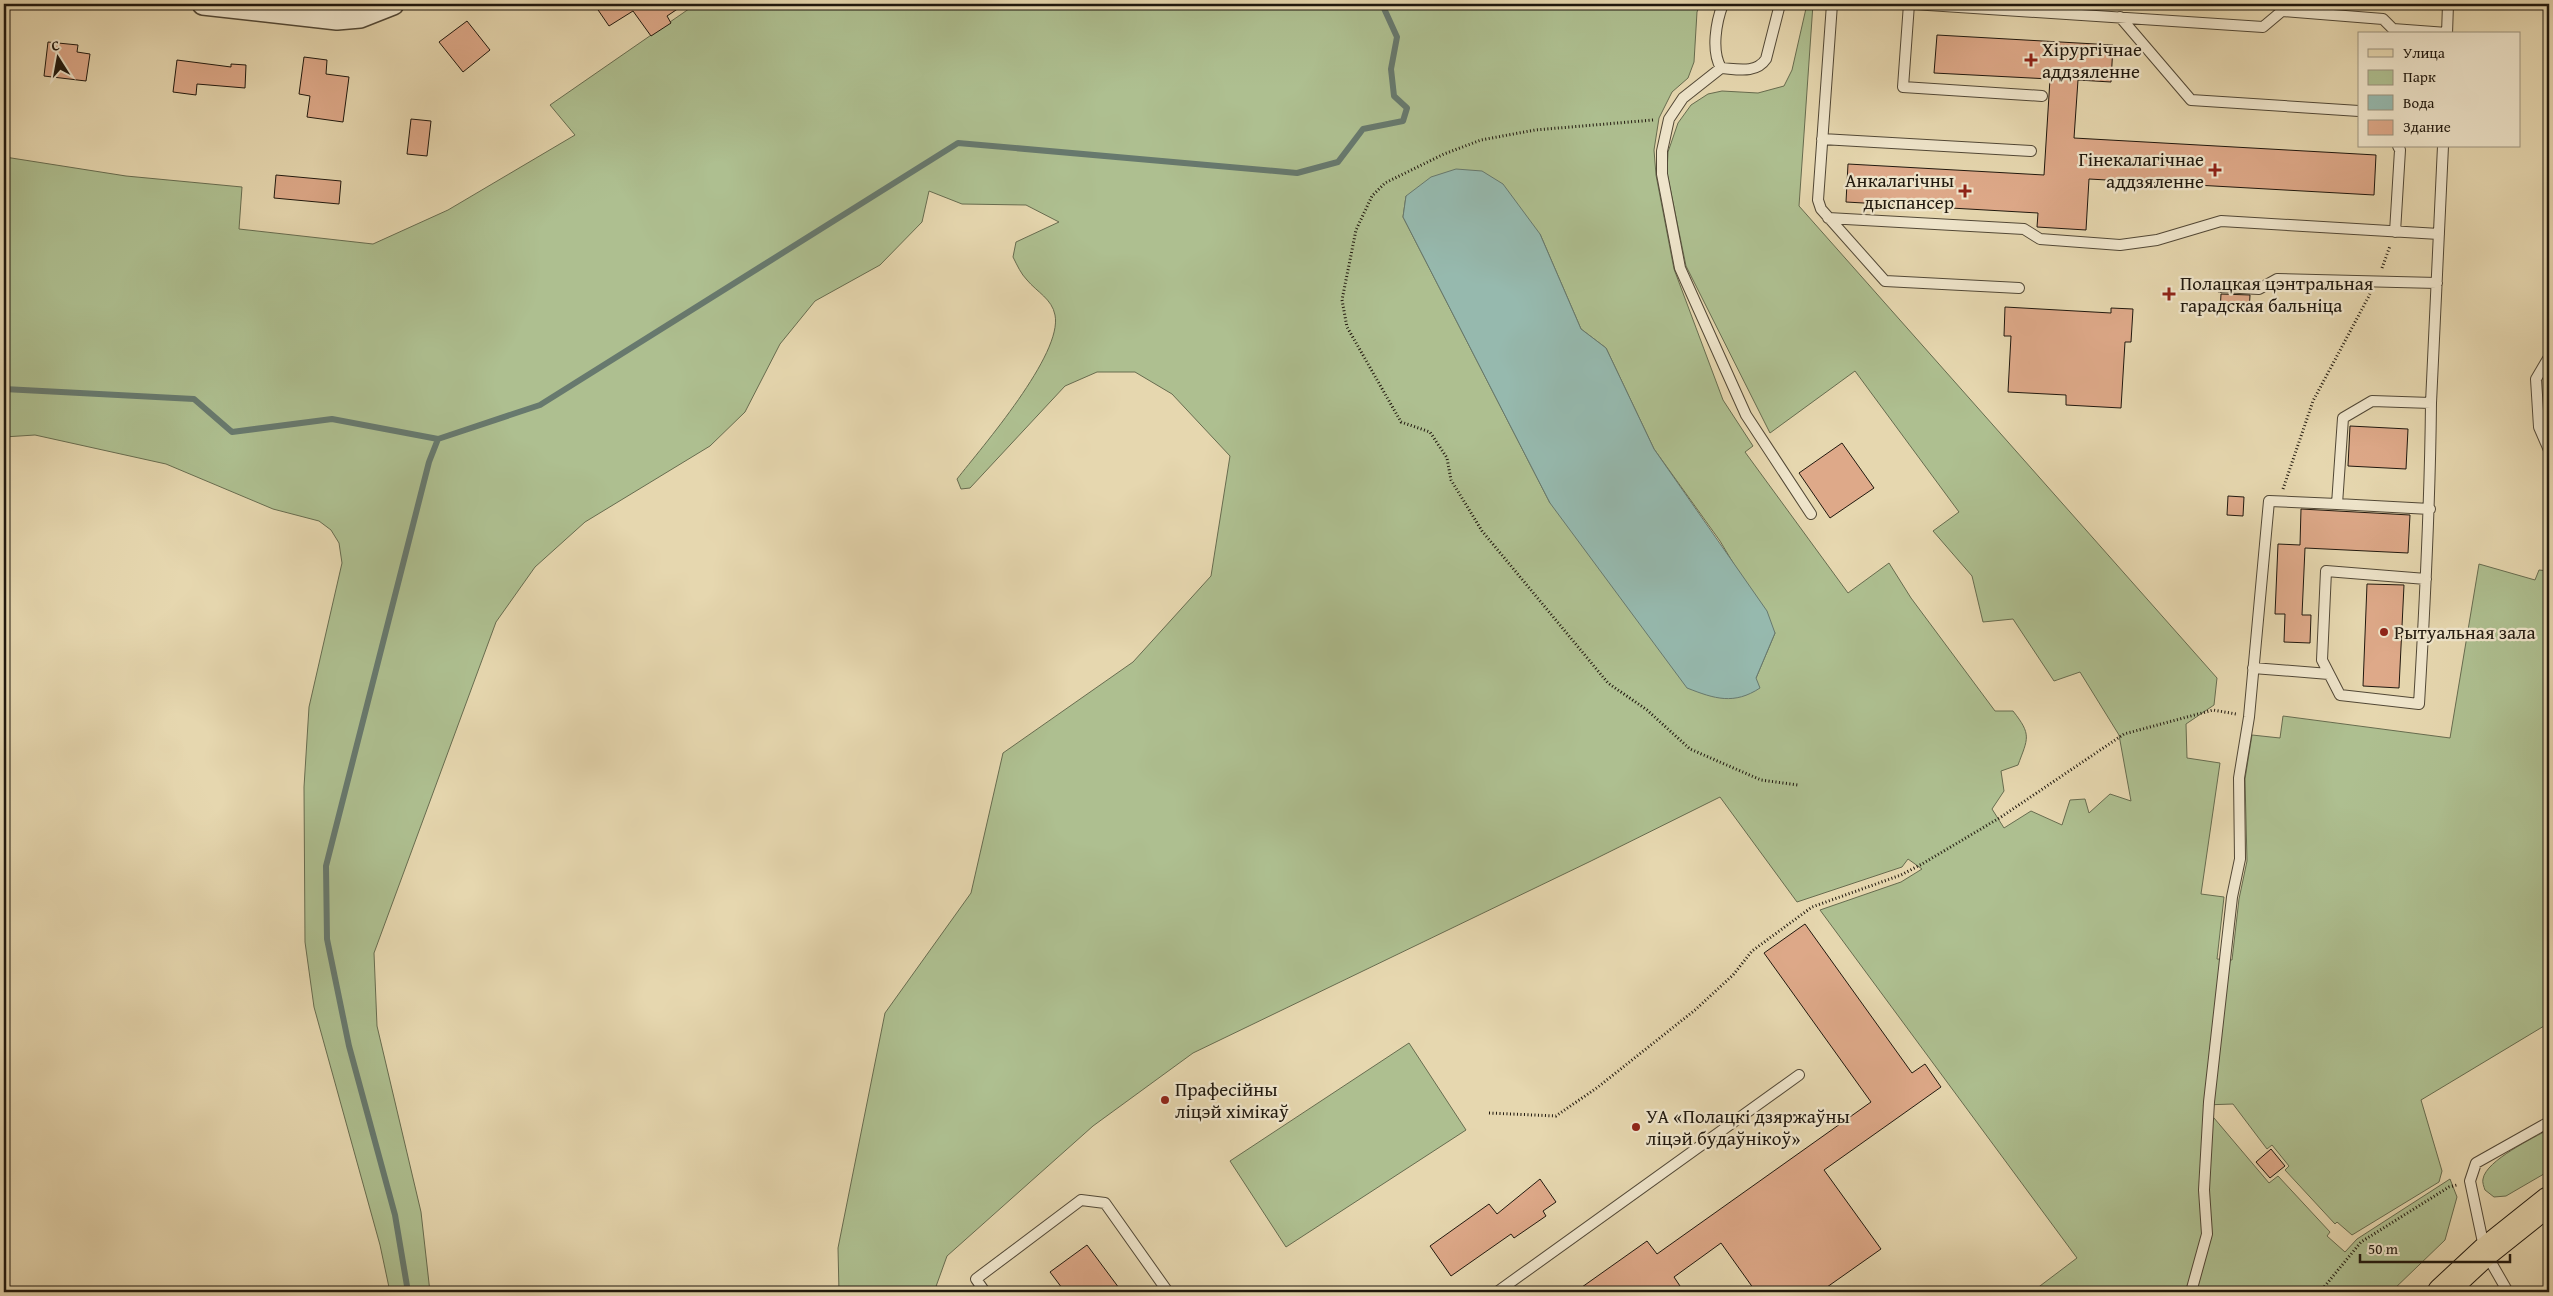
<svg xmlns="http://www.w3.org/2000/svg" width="2553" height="1296" viewBox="0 0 2553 1296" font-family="'Gentium Book Plus',serif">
	<rect width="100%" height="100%" fill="#e6d7af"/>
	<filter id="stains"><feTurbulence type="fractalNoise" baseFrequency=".004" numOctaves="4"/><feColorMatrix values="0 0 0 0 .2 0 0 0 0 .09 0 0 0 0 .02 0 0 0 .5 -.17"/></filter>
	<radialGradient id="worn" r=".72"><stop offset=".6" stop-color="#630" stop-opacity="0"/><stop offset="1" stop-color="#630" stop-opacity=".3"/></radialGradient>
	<path fill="#aebf90" stroke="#676c4f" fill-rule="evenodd" d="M696,4h1004l-3,8 -3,50 -6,16 -16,14 -13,26 -5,32 2,25 18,94 49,131 30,46 -8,6 103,141 41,-30 22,35 84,113h18c19,24 15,27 5,54l-17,6 3,20 -12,18 12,19 27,-17 31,14 8,-25 15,-1 4,14 21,-19 21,7 -12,-66 -39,-63 -26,9 -41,-62 -30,3 -11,-46 -39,-45 26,-19 -104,-141 -85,62 -84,-167 -19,-93 1,-21 10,-29 13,-18 17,-11 14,-3 36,2 26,-7 8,-16 15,-66h6l-14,202 418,472 -3,27 -28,19 1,34 33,5 -19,131 23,3 -7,62 15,1 7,-61 8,-38 -2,-82 7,-44 28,3 3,-22 167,22 29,-174 56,16 4,-10 10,1v452l-128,77 21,71 -3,11 -87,53 -15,-13 -2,2 -50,-54 4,-4 -17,-21 -5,4 -34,-45 -30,1 66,78 9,-7 52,56 -3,4 18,16 12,-13 93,-60 7,18 -12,43 -54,52h-359l45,-34 -257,-348 81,-28 21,-13 -14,-10 -6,8 -105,35 -77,-105 -129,64 -398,192 -100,73 -146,130 -13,36h-95l-1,-44 47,-235 86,-120 32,-140 130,-91 78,-86 19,-120 -58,-62 -37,-22h-38l-32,14 -95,102 -9,1 -4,-10c25,-32 106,-125 98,-164 -3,-16 -18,-23 -28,-35 -6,-6 -10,-15 -14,-23l3,-15 43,-20 -33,-17 -64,-1 -33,-13 -7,31 -42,43 -65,36 -35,43 -35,68 -35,34 -125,76 -50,45 -39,55 -122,331 3,73 44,186 9,80h-40l-10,-47 -66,-238 -9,-65 -1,-155 5,-80 33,-144 -3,-20 -8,-13 -12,-9 -46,-12 -107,-45 -131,-29 -31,2 1,-280 121,19 116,11 -3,42 134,15 75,-34 127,-75 -25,-30zM1406,196l134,38 41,95 25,19 48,101 66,92 55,92 -19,45 -206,-175 -147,-286z
		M1409,1043l57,87 -180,117 -56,-86z
		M2549,1129v42l-43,25 -12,1 -9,-7c-1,-3 -3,-8 -2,-11 3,-19 51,-41 66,-50z"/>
	<path fill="#96b9ae" stroke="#67796e" d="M1456,169l26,2 21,13 37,50 41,95 25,19 48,101 113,162 8,22 -19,45 4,10c-26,17 -45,11 -73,0l-137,-185 -147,-286 3,-21 25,-19z"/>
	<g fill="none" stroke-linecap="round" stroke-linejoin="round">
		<path stroke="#67796e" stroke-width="6" d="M4,389l190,10 38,33 100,-13 106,20 102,-34 418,-262 339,30 41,-11 25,-33 40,-8 4,-13 -13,-12 -3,-27 6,-32 -15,-33
			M408,1292l-13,-77 -46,-169 -22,-107 -1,-73 103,-404 9,-23"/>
	</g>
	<path fill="#dea989" stroke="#20180e" d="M594,4h91l-18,12 4,7 -20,13 -18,-25 -24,15z
		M467,21l23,29 -27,22 -24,-30z
		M1937,35l176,10 -2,37 -33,-2 -4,58 302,17 -2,40 -285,-16 -3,51 -49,-3 1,-14 -192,-11 2,-38 196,11 6,-96 -116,-6z
		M48,42l30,3 -1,7 13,2 -4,27 -42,-5z
		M304,57l23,3 -1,14 23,3 -6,45 -36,-5 3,-21 -11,-2z
		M177,60l54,7v-3l15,1 -1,23 -48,-4 -1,11 -23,-3z
		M411,119l20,2 -4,35 -20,-2z
		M276,175l65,6 -2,23 -65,-6z
		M2221,294l29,1 -1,18 -29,-1z
		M2005,307l106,6v-5l22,1 -2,33h-6l-4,66 -55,-3v-10l-58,-3 3,-56h-7z
		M2350,426l58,3 -2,40 -58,-3z
		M1842,443l32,45 -44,30 -31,-45z
		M2228,496l16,1 -1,19 -16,-1z
		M2301,509l109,6 -2,38 -103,-5 -3,67h9l-1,28 -26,-1 1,-28h-10l3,-70 22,1z
		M2367,584l37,1 -5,103 -36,-2z
		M1805,924l107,149 13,-9 16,23 -117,83 57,79 -61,43h-64l-35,-49 -47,34 10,15h-109l72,-51 10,13 214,-152 -107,-149z
		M2271,1149l14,17 -15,12 -14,-16z
		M1540,1179l16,23 -13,9 3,5 -32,22 -3,-4 -60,42 -21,-30 59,-42 8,10z
		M1087,1245l35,47h-57l-15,-20z"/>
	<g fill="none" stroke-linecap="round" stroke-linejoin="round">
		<g stroke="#524836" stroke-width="12">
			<path id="lane" d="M1723,4c-7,18 -12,47 -2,64 16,1 35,6 45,-9l14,-55
				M1832,4l-14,196 3,9 64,72 134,7
				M1909,4l-6,83 139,9
				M1913,4l350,23 19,-16 101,8 10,10 54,4
				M2120,17l71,83 168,11
				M2447,34l1,-30
				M1721,68l-38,30 -14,21 -7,32v23l18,94 66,147 65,99
				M1822,139l209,12
				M1828,218l196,11 16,10 80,6 37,-5 64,-19 218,13
				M2395,232l5,-82 -2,-4
				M2221,287l38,2 18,-10 160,4
				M2549,357l-13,22 3,48 10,23
				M2337,504l93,5
				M2426,579l-100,-8 -4,89 18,35 79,9c6,-100 11,-200 12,-301
				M2253,668l76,6
				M985,1292l-9,-13 105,-79 24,3 63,89
				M1497,1292l302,-217
				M2191,1292l16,-58 -3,-44 5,-88 23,-205 8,-38 -1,-81 10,-61 20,-216 68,3 6,-86 29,-17 59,2 12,-257
				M2508,1292l-23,-40 -15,-71 6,-18 73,-41"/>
		</g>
		<g stroke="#524836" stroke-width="24">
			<path id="street" d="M203,4l134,15 23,-2 33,-13"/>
		</g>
		<g stroke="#20180e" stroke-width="30">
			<path id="primary" d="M2442,1292l43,-40 64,-51"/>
		</g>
		<path stroke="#20180e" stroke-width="3" stroke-dasharray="1 2.5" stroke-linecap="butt" d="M1653,120l-118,10 -54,10 -37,14 -59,29 -13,13 -16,34 -14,70 5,27 54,95 29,10 17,26 4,22 31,51 126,152 39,27 43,39 71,31 37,5
			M2382,268l8,-22
			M2283,489l30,-88 57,-107
			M1489,1113l67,3 42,-29 97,-77 38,-35 19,-24 60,-44 89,-32 21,-11 79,-47 123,-83 89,-24 23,4
			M2320,1292l41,-50 88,-55 8,-2"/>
		<use href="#lane" stroke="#efe5cb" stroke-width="10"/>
		<use href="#street" stroke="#efe5cb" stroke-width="21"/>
		<use href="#primary" stroke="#e6d7af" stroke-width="28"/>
	</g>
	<g fill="#8f2418" stroke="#efe5cb" stroke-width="2">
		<path d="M2028.5 52.5h5v5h5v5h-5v5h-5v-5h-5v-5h5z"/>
		<path d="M2212.5 162.5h5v5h5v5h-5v5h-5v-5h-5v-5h5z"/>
		<path d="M1962.5 183.5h5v5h5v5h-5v5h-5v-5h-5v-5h5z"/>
		<path d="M2166.5 286.5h5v5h5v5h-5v5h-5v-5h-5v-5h5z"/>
		<circle cx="2384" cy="632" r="5"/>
		<circle cx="1165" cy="1100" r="5"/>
		<circle cx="1636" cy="1127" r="5"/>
	</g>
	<g text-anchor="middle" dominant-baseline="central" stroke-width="4.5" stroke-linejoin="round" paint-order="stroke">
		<g font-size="19" fill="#20180e" stroke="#efe5cb" text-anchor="start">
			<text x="2042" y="49">Хірургічнае<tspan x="2042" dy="22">аддзяленне</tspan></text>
			<text x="2204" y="159" text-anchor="end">Гінекалагічнае<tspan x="2204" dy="22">аддзяленне</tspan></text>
			<text x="1954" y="180" text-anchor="end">Анкалагічны<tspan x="1954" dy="22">дыспансер</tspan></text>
			<text x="2180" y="283">Полацкая цэнтральная<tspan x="2180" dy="22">гарадская бальніца</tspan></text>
			<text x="2394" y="632">Рытуальная зала</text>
			<text x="1175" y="1089">Прафесійны<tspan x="1175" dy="22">ліцэй хімікаў</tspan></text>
			<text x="1646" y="1116">УА «Полацкі дзяржаўны<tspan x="1646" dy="22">ліцэй будаўнікоў»</tspan></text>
		</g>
	</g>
	<rect width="2553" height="1296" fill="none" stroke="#e6d7af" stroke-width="20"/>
	<rect x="5" y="5" width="2543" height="1286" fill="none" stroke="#20180e" stroke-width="2.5"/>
	<rect x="10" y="10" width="2533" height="1276" fill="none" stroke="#20180e"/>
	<rect x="2358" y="32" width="162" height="115" fill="#efe5cb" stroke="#9c937f"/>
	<rect x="2368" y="49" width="25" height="8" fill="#e6d7af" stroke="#9c937f"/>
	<text x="2403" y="58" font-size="15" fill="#20180e">Улица</text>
	<rect x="2368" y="70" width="25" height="15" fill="#aebf90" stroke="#9c937f"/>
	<text x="2403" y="82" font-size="15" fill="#20180e">Парк</text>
	<rect x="2368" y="95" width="25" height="15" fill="#96b9ae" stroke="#9c937f"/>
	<text x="2403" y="108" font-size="15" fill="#20180e">Вода</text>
	<rect x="2368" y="120" width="25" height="15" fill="#dea989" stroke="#9c937f"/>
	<text x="2403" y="132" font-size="15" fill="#20180e">Здание</text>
	<g transform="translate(58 58) rotate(349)" stroke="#efe5cb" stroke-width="4" paint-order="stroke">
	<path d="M0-4L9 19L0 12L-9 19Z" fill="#20180e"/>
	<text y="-8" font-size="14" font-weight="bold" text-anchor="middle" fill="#20180e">С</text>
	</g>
	<path d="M2360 1254v8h150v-8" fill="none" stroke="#20180e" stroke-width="2.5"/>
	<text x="2368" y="1254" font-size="15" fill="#20180e" stroke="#efe5cb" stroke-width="4" paint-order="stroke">50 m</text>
	<rect width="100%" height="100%" filter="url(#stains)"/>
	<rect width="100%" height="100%" fill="url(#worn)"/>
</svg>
